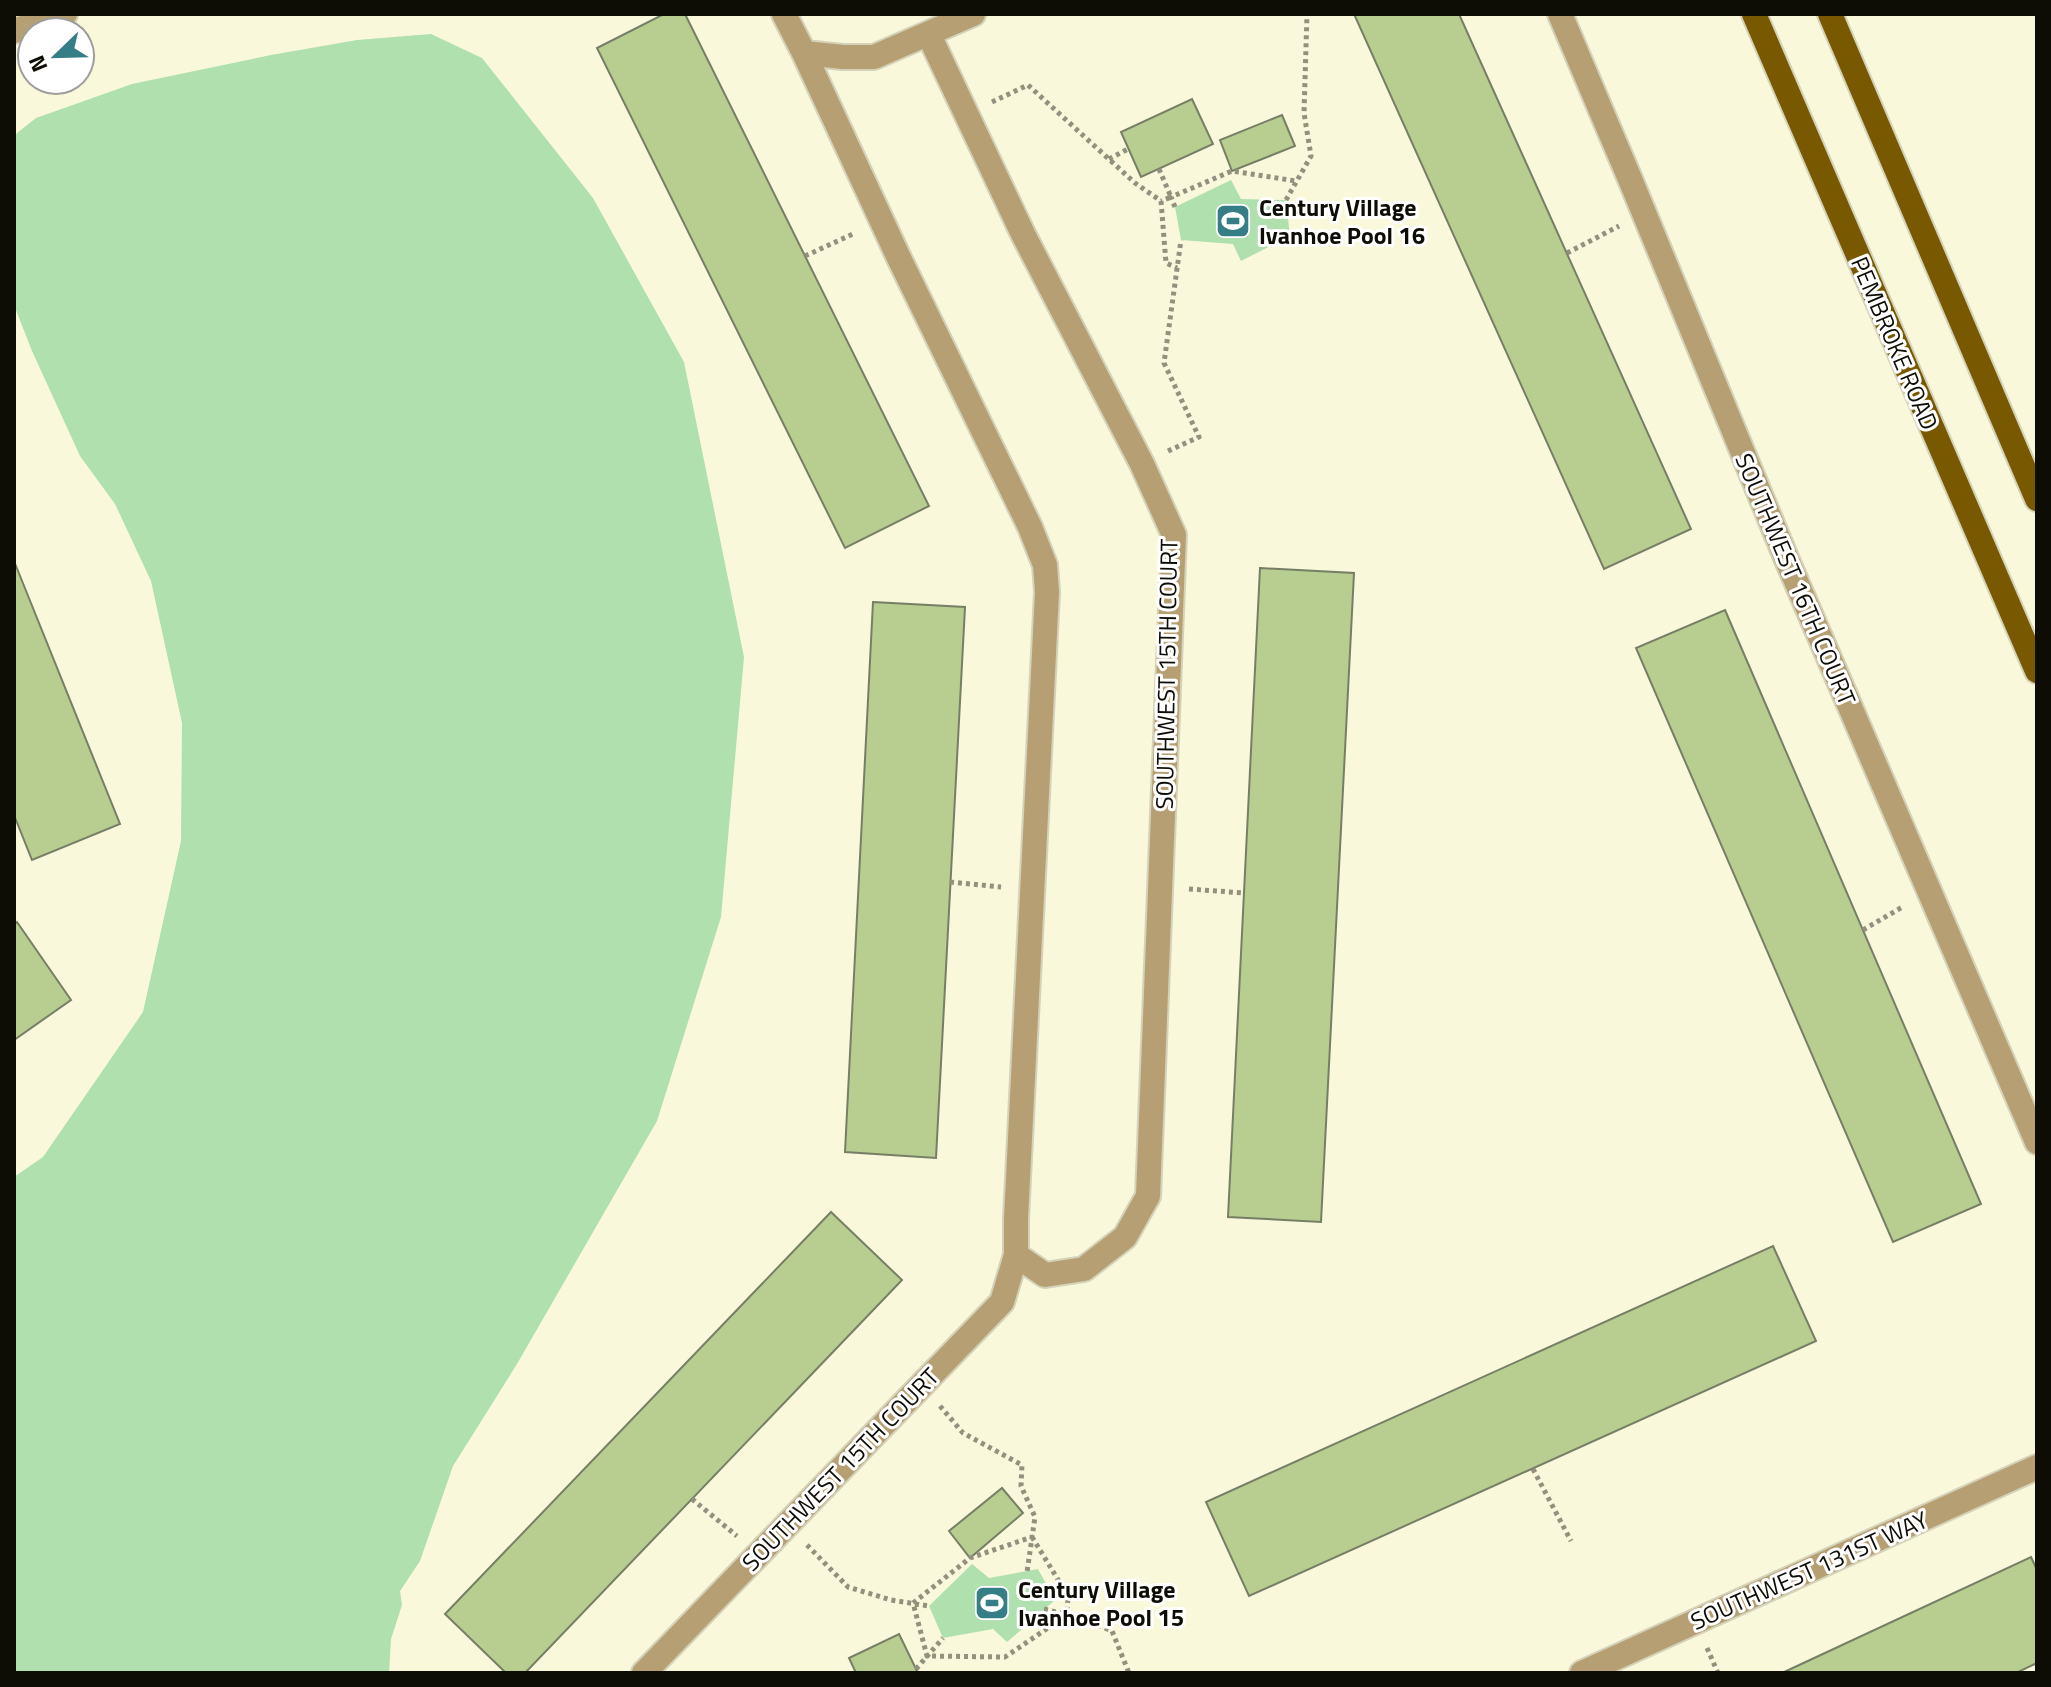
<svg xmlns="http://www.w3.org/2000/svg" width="2051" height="1687" viewBox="0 0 2051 1687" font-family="'Titillium Web',sans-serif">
	<rect width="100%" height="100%" fill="#faf8db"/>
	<path fill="#afe0ad" d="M431,34l51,24 111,140 91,164 60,295 -23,260 -64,204 -140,243 -64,102 -33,95 -20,30 2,14 -11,34 -2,34h-375v-496l29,-20 100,-145 38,-171 1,-118 -31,-142 -36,-77 -35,-48 -48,-105 -18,-46v-165l3,-7 19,-15 96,-34 139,-29 86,-15z
		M1231,180l10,19 45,1 4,36 -49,25 -8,-17 -52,-4 -6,-33z
		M972,1564l17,14 49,-9 17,31 -48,42 -14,-13 -50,9 -14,-32z"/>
	<path fill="#b8ce90" stroke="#767f66" stroke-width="2" d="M664,14h21l244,492 -84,42 -248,-500z
		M1354,14h105l232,515 -87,40z
		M1192,99l21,45 -72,33 -20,-45z
		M1282,115l13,31 -63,25 -12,-31z
		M14,561l106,263 -88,36 -18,-45z
		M1260,568l94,5 -33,649 -93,-5z
		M873,602l92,5 -29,551 -91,-6z
		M1725,610l256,594 -88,38 -257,-594z
		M17,922l54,78 -57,40v-115z
		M831,1212l71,68 -377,393h-19l-61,-59z
		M1773,1246l43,95 -567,255 -43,-94z
		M1002,1488l21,25 -53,45 -21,-27z
		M2031,1557l6,13v93l-21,10h-234z
		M899,1634l19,39h-62l-7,-15z"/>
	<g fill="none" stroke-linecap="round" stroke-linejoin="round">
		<g stroke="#d4d2b9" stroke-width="28">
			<path id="minor" d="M1560,14l70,165 157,381 250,582
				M14,31l51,-17
				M929,35l94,199 119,230 32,71 -26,661 -23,41 -41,32 -39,6 -29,-20
				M804,53l39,4h31l99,-43
				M644,1673l358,-371 14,-47v-36l31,-627 -2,-27 -15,-38 -132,-271 -94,-203 -20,-39
				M1582,1673l455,-206"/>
		</g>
		<g stroke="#d4d2b9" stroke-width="28">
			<path id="major" d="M1754,14l283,657
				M1830,14l207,485"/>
		</g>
		<path stroke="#93917e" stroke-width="5" stroke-dasharray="4 4" stroke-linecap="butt" d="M992,102l36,-17 107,98 26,18
			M1109,159l19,-10
			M1159,169l12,28 -10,4
			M1286,200l25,-44 -7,-43 3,-99
			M1161,201l5,62 11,5
			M1175,207l-4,-10 61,-26 64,10
			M1567,253l52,-27
			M805,256l50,-23
			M1168,451l31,-14 -35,-74 17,-123
			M950,882l51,5
			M1189,889l55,4
			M1863,930l41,-24
			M940,1406l23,27 59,32 -1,21 14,31 -8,55
			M1533,1469l38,72
			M692,1499l45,37
			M1032,1537l36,59 -1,19 -62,42 -78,-1 -14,-53 57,-45z
			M807,1545l41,42 43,13 38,6
			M1044,1609l37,9 31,13 17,42
			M1707,1648l11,25
			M916,1669l27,-31"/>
		<use href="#minor" stroke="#b6a073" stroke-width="24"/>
		<use href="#major" stroke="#795900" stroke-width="24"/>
	</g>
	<defs>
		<g id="stadium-square" transform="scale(1.8)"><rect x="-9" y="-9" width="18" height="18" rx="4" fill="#367e85" stroke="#fff"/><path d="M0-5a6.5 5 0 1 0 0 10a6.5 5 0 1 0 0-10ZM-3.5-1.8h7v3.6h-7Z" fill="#fff"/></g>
	</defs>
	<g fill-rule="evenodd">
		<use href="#stadium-square" x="1233" y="221"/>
		<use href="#stadium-square" x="992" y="1603"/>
	</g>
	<g text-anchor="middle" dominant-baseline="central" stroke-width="6" stroke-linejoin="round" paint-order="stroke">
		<g font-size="24" font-weight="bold" fill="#0e0d05" stroke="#fff" text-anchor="start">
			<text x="1259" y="207">Century Village<tspan x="1259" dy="28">Ivanhoe Pool 16</tspan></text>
			<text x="1018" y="1589">Century Village<tspan x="1018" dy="28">Ivanhoe Pool 15</tspan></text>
		</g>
		<g font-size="24" fill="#0e0d05" stroke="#fff">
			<text transform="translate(1895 343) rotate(67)">PEMBROKE ROAD</text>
			<text transform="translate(1796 579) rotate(67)">SOUTHWEST 16TH COURT</text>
			<text transform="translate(1166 674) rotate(-89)">SOUTHWEST 15TH COURT</text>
			<text transform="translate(840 1469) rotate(-46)">SOUTHWEST 15TH COURT</text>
			<text transform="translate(1809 1570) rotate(-24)">SOUTHWEST 131ST WAY</text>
		</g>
	</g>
	<rect width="2051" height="1687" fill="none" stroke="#0e0d05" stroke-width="32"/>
	<g transform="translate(56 56) rotate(247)"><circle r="38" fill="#ffffff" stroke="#9f9e9b" stroke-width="2"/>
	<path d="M0-6L14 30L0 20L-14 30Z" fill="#367e85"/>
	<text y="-12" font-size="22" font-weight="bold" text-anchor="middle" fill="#0e0d05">N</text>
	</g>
</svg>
